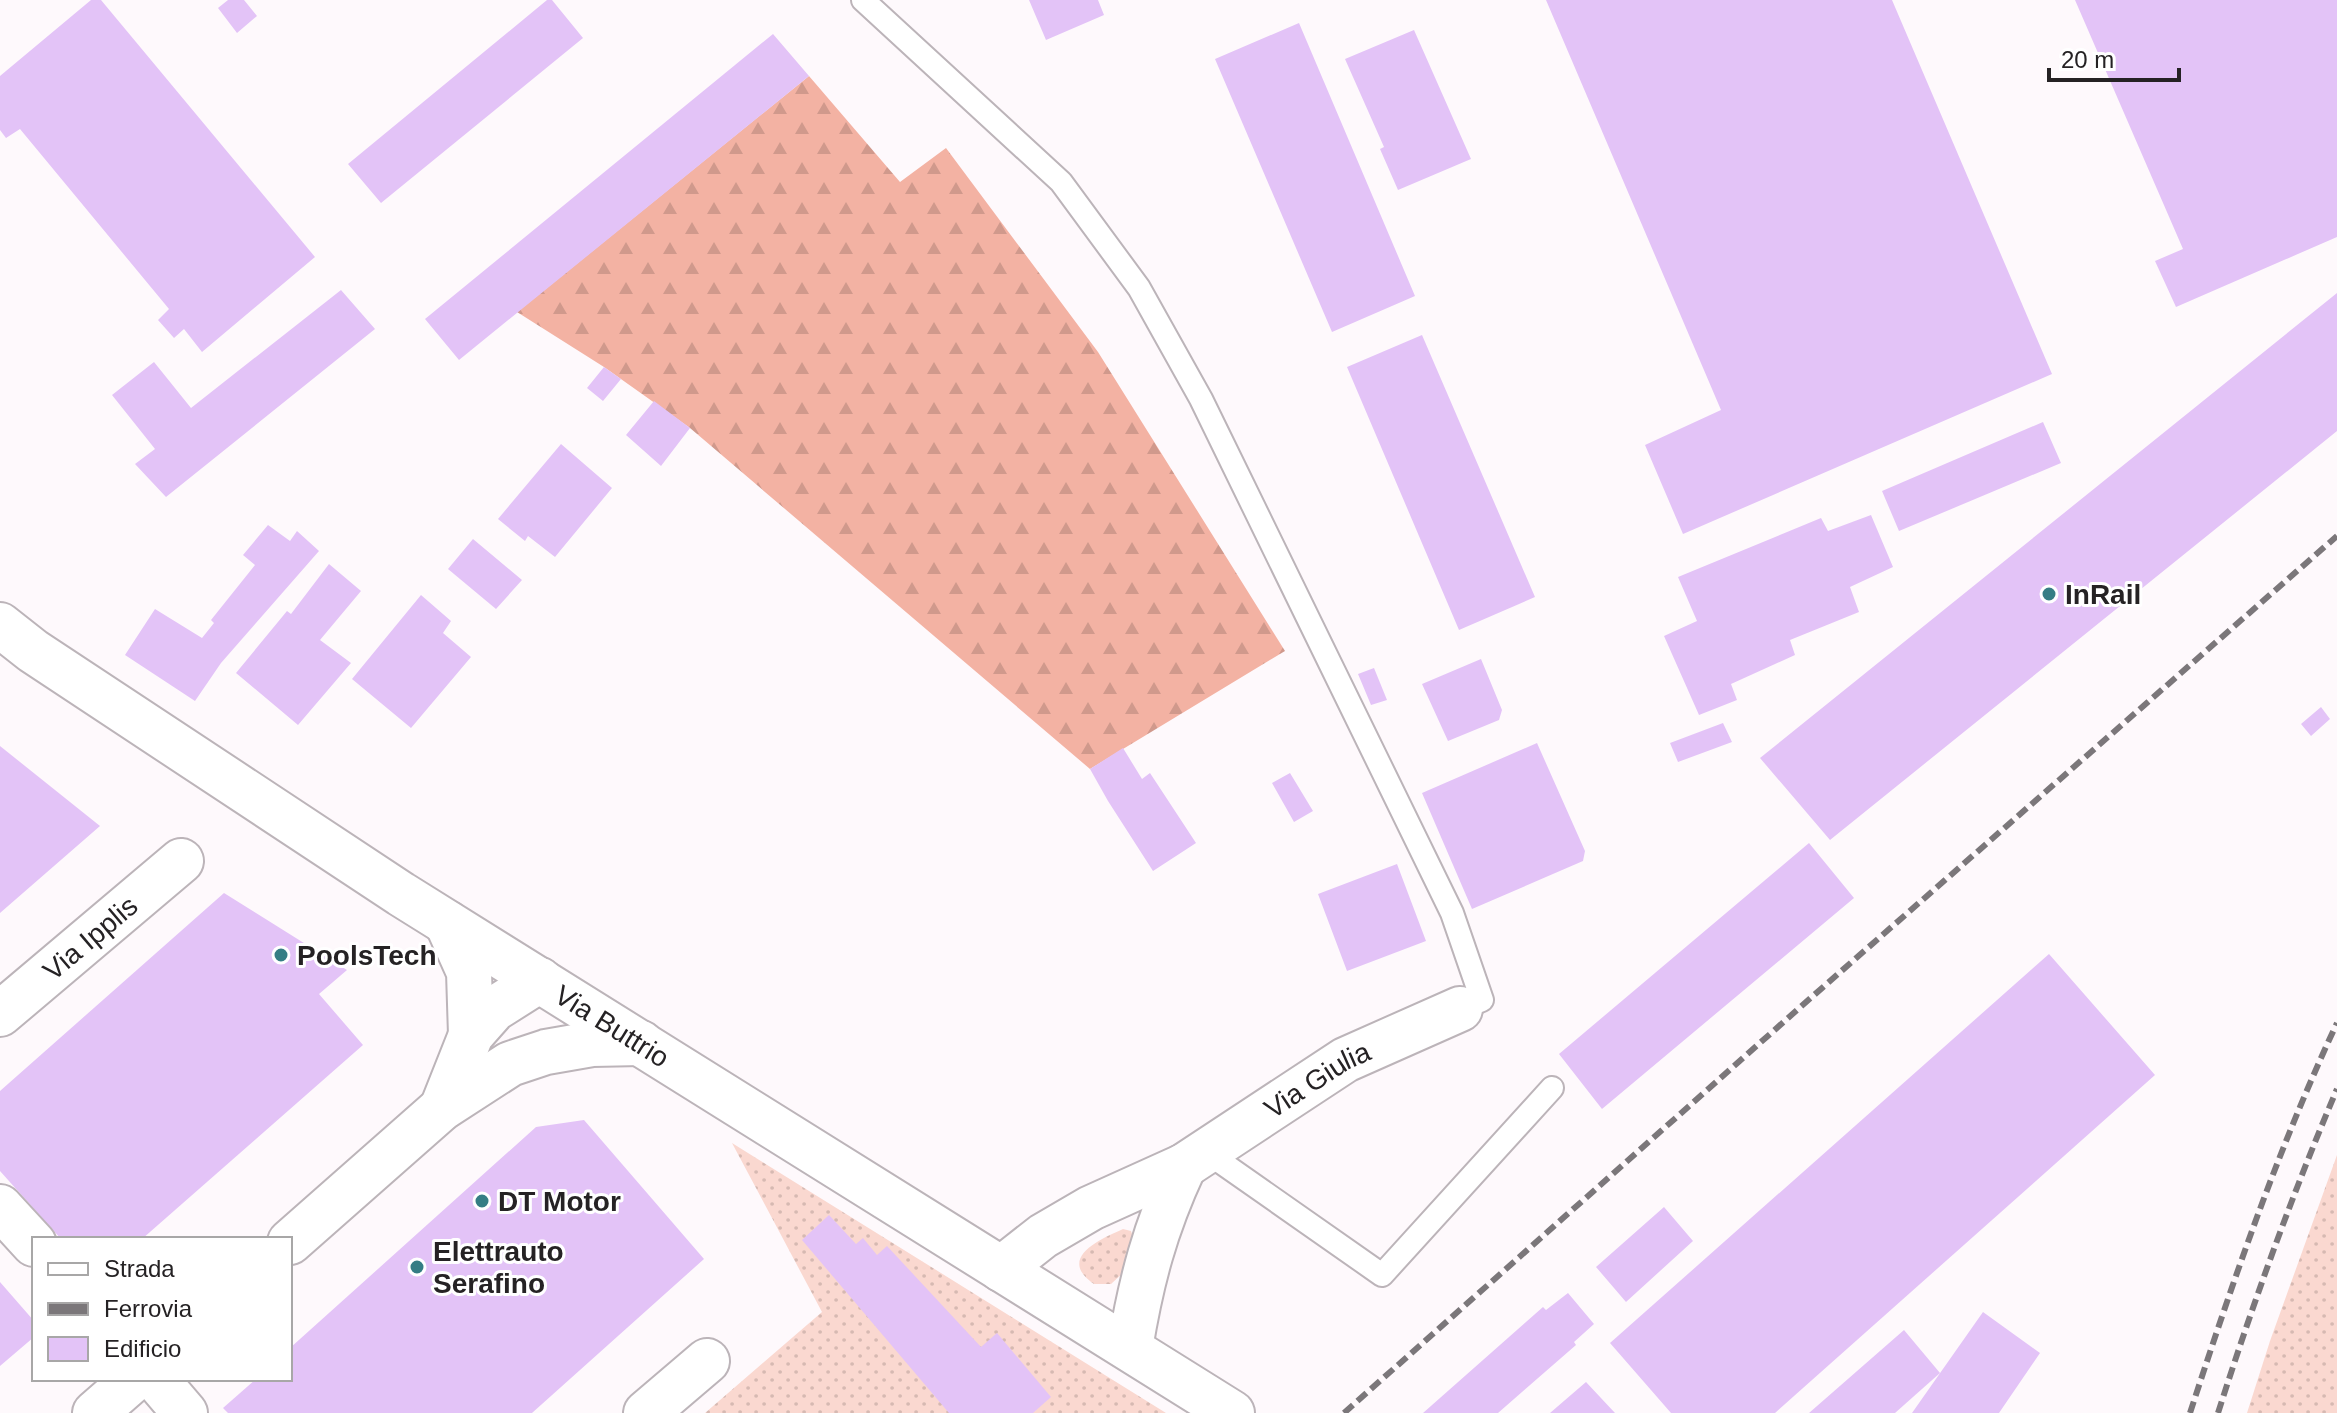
<svg xmlns="http://www.w3.org/2000/svg" width="2337" height="1413" viewBox="0 0 2337 1413" font-family="Helvetica,sans-serif">
	<defs>
		<pattern id="grass-dots" width="8" height="8" patternUnits="userSpaceOnUse" patternTransform="scale(2)"><rect width="8" height="8" fill="#fad8d0"/><path d="M2 2h.1M6 6h.1" fill="none" stroke="#d6b9b2" stroke-width="1.8" stroke-linecap="round"/></pattern>
		<pattern id="forest-firs" width="22" height="20" patternUnits="userSpaceOnUse" patternTransform="scale(2)"><rect width="22" height="20" fill="#f3b2a3"/><path d="M5 1l3.5 6h-7zM16 11l3.5 6h-7z" fill="#d0998c"/></pattern>
	</defs>
	<rect width="100%" height="100%" fill="#fef9fc"/>
	<path fill="url(#grass-dots)" d="M732,1143l434,270h-461l117,-101z
		M2337,1155v258h-90l23,-72z
		M1123,1229l8,2 2,6 -9,35 -13,12h-17c-38,-26 7,-45 29,-55z"/>
	<path fill="url(#forest-firs)" d="M809,76l91,106 46,-34 152,204 187,299 -195,118 -400,-341 -86,-61 -87,-55z"/>
	<path fill="#e3c3f7" d="M91,0h10l214,257 -113,95 -18,-23 -10,9 -16,-18 11,-11 -149,-180 -14,9 -6,-8v-54z
		M228,0h16l13,16 -20,17 -19,-25z
		M547,0h5l31,38 -202,165 -33,-39z
		M1029,0h69l6,15 -58,25z
		M1546,0h346l160,374 -369,160 -38,-89 76,-35z
		M2075,0h262v237l-161,70 -21,-46 28,-12z
		M1299,23l116,273 -83,36 -117,-273z
		M1414,30l57,129 -73,31 -18,-41 4,-2 -39,-88z
		M773,34l36,42 -350,284 -34,-41z
		M341,290l34,39 -209,168 -31,-33 20,-15 -43,-54 42,-33 37,46z
		M2337,293v138l-507,409 -70,-82z
		M1422,335l113,262 -76,33 -112,-263z
		M604,367l17,12 -18,22 -16,-13z
		M654,401l36,27 -29,38 -35,-31z
		M2043,422l18,41 -162,68 -17,-40z
		M561,444l51,44 -57,69 -27,-21 -3,5 -27,-22z
		M1871,515l22,52 -43,20 9,25 -69,28 5,15 -64,29 6,16 -38,15 -35,-79 33,-15 -19,-44 143,-59 7,13z
		M268,525l22,16 7,-10 22,20 -98,112 -26,38 -70,-46 30,-46 47,29 12,-15 -3,-3 44,-55 -12,-10z
		M473,539l49,41 -26,29 -48,-40z
		M329,564l32,27 -41,49 31,23 -53,62 -62,-52 51,-62 4,3z
		M421,595l30,26 -8,12 28,24 -60,71 -59,-49z
		M1481,659l21,51 -3,10 -51,21 -26,-57z
		M1374,668l13,32 -16,5 -13,-31z
		M2321,707l9,12 -19,17 -10,-12z
		M1723,723l9,19 -54,20 -8,-19z
		M1537,743l48,108 -2,10 -111,48 -50,-116z
		M0,746l100,80 -100,87z
		M1123,748l19,31 8,-6 46,70 -43,28 -45,-70 -18,-32z
		M1290,773l23,38 -19,11 -22,-39z
		M1809,843l45,55 -252,211 -43,-55z
		M1397,864l29,77 -79,30 -29,-77z
		M224,893l123,77 -28,24 44,51 -221,194h-81l-61,-68v-80z
		M2049,954l106,121 -380,338h-104l-61,-70z
		M584,1120l120,139 -172,154h-304l-5,-5 33,-29h34v-31l246,-221z
		M1664,1207l29,34 -67,61 -30,-35z
		M829,1215l27,29 7,-6 14,17 10,-9 94,101 16,-14 54,64 -18,16h-84l-147,-173z
		M0,1282l34,39v16l-34,29z
		M1568,1293l26,31 -20,18 2,3 -78,68h-75l120,-106 3,3z
		M1983,1312l57,41 -41,60h-87z
		M1904,1330l36,43 -45,40h-86z
		M1586,1382l29,31h-65z"/>
	<g fill="none" stroke-linecap="round" stroke-linejoin="round">
		<g stroke="#bcb4b9" stroke-width="26">
			<path id="service" d="M863,0l198,182 78,106 62,111 251,514 30,87 -22,9
				M1205,1151l177,124 170,-187"/>
		</g>
		<g stroke="#bcb4b9" stroke-width="48">
			<g id="minor">
				<path d="M447,923l22,49 2,63"/>
				<path id="s1" d="M0,1014l181,-153"/>
				<path d="M442,1108l29,-73 23,-26 46,-29"/>
				<path d="M0,1207l34,37"/>
				<path d="M290,1242l152,-134 68,-44 36,-12 46,-8 49,-1"/>
				<path id="s2" d="M1001,1269l42,-33 48,-28 93,-42 161,-106 115,-51"/>
				<path d="M1130,1348c11,-67 25,-120 54,-182"/>
				<path d="M156,1379l29,34"/>
				<path d="M95,1413l39,-34"/>
				<path d="M646,1413l61,-52"/>
			</g>
		</g>
		<g stroke="#bcb4b9" stroke-width="48">
			<g id="tertiary">
				<path id="s3" d="M0,625l33,26 368,243 831,519"/>
			</g>
		</g>
		<use href="#service" stroke="#fff" stroke-width="22"/>
		<use href="#minor" stroke="#fff" stroke-width="44"/>
		<use href="#tertiary" stroke="#fff" stroke-width="44"/>
		<path stroke="#7b777a" stroke-width="6" stroke-dasharray="12 6" stroke-linecap="butt" d="M1344,1413l453,-403 540,-474
			M2190,1413c43,-132 88,-264 147,-390
			M2218,1413c35,-110 74,-218 119,-324"/>
	</g>
	<g fill="#357d84" stroke="#fff" stroke-width="3">
		<circle cx="2049" cy="594" r="8"/>
		<circle cx="281" cy="955" r="8"/>
		<circle cx="482" cy="1201" r="8"/>
		<circle cx="417" cy="1267" r="8"/>
	</g>
	<g text-anchor="middle" dominant-baseline="central" stroke-width="6" stroke-linejoin="round" paint-order="stroke">
		<g font-size="28" font-weight="bold" fill="#252224" stroke="#fff" text-anchor="start">
			<text x="2065" y="594">InRail</text>
			<text x="297" y="955">PoolsTech</text>
			<text x="498" y="1201">DT Motor</text>
			<text x="433" y="1251">Elettrauto<tspan x="433" dy="32">Serafino</tspan></text>
		</g>
		<g font-size="28" fill="#252224" stroke="#fff">
			<text stroke="none"><textPath href="#s1" startOffset="118">Via Ipplis</textPath></text>
			<text stroke="none"><textPath href="#s3" startOffset="732">Via Buttrio</textPath></text>
			<text stroke="none"><textPath href="#s2" startOffset="370">Via Giulia</textPath></text>
		</g>
	</g>
	<rect x="32" y="1237" width="260" height="144" fill="#ffffff" stroke="#a8a7a7" stroke-width="2"/>
	<rect x="48" y="1263" width="40" height="12" fill="#ffffff" stroke="#a8a7a7" stroke-width="2"/>
	<text x="104" y="1277" font-size="24" fill="#252224">Strada</text>
	<rect x="48" y="1303" width="40" height="12" fill="#7b777a" stroke="#a8a7a7" stroke-width="2"/>
	<text x="104" y="1317" font-size="24" fill="#252224">Ferrovia</text>
	<rect x="48" y="1337" width="40" height="24" fill="#e3c3f7" stroke="#a8a7a7" stroke-width="2"/>
	<text x="104" y="1357" font-size="24" fill="#252224">Edificio</text>
	<path d="M2049 68v12h130v-12" fill="none" stroke="#252224" stroke-width="4"/>
	<text x="2061" y="68" font-size="24" fill="#252224" stroke="#ffffff" stroke-width="6" paint-order="stroke">20 m</text>
</svg>
